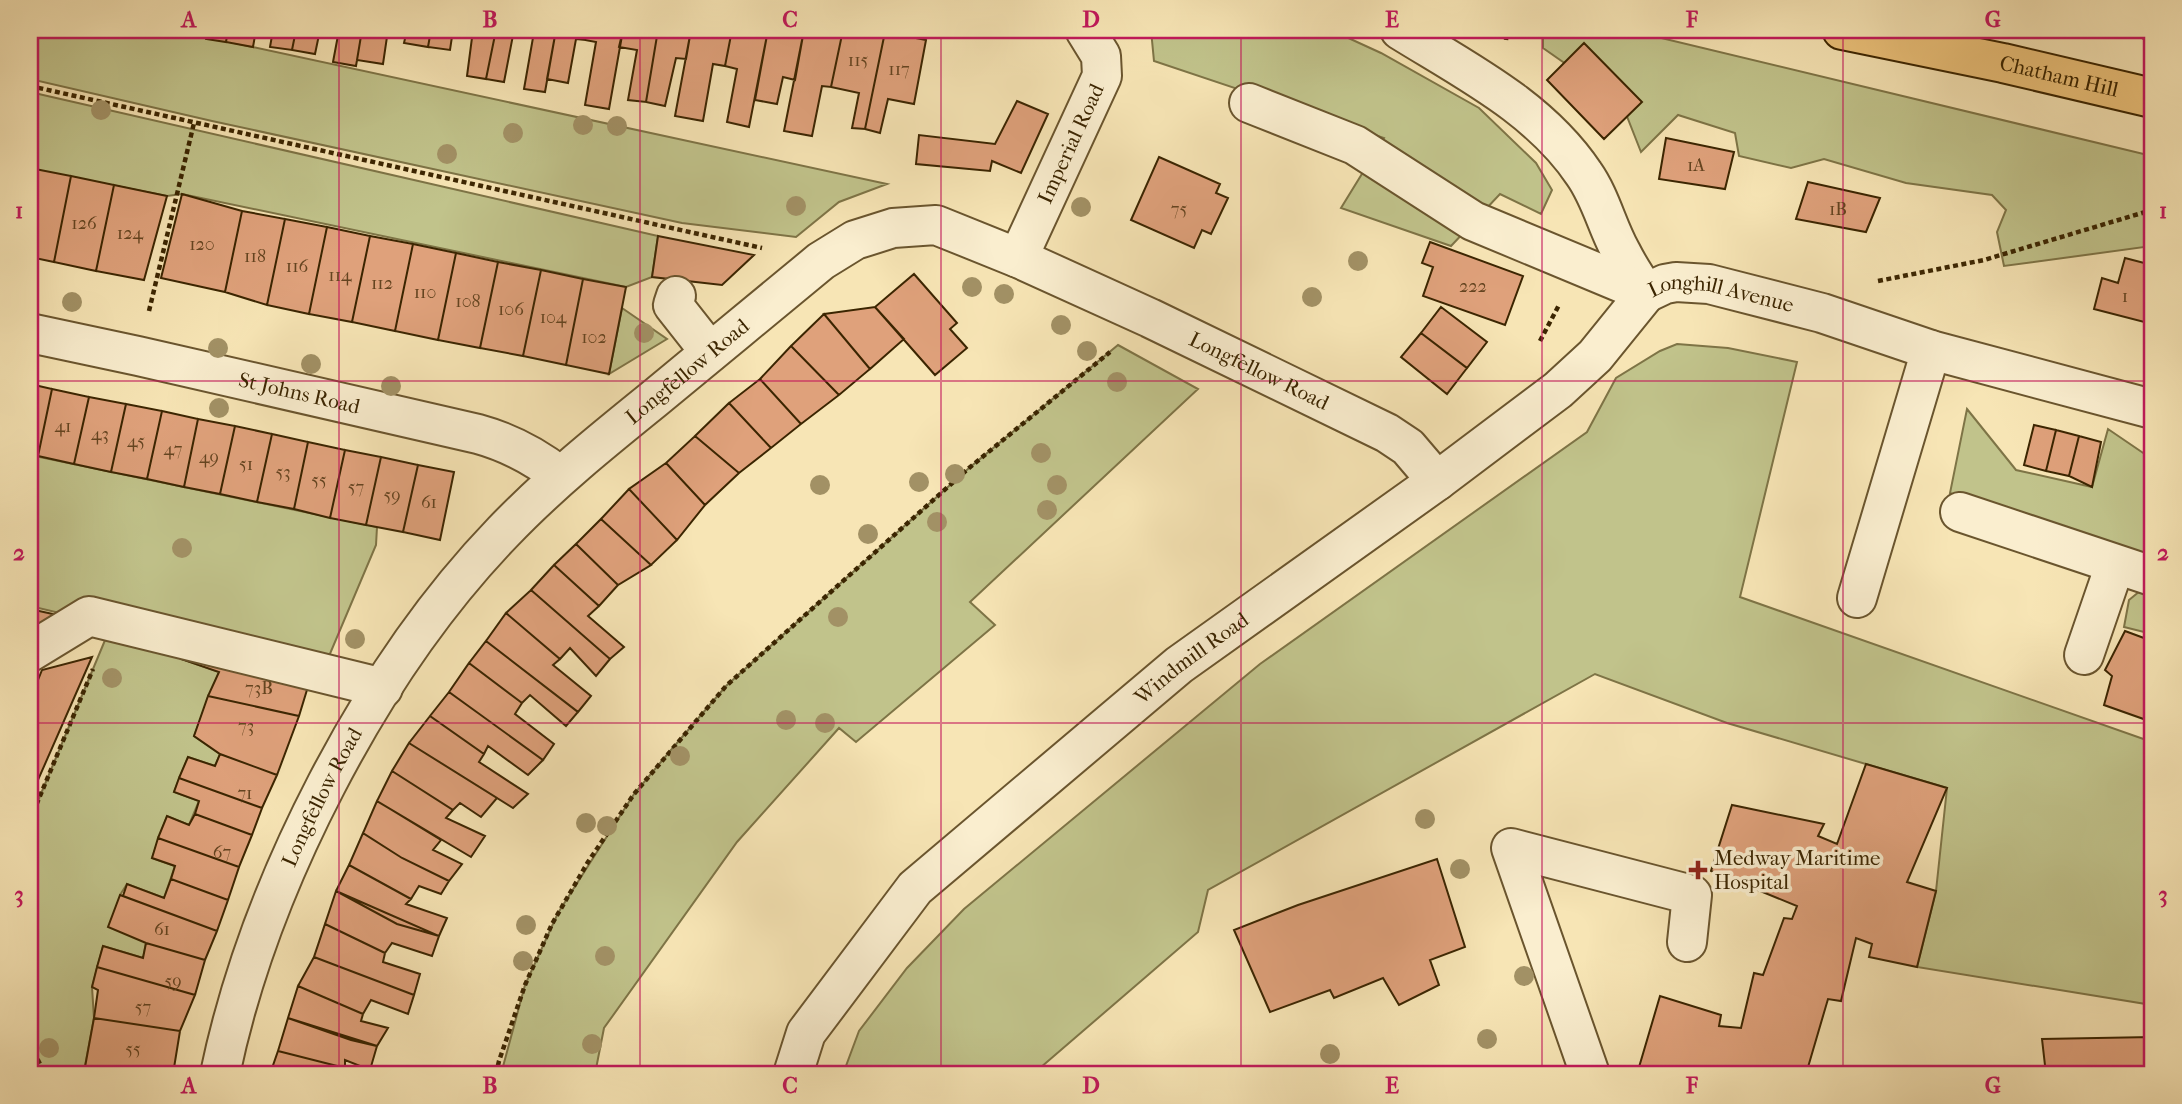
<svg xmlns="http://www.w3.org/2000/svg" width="2182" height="1104" viewBox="0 0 2182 1104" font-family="'IM FELL French Canon',serif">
	<rect width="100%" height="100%" fill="#f7e5b5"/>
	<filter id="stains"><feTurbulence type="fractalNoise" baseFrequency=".00286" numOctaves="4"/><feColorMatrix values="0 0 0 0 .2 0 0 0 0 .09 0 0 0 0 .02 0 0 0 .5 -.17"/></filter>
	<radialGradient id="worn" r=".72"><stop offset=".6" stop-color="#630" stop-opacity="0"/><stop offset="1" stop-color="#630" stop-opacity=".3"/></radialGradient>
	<path fill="#c1c38b" stroke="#7e7446" stroke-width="2" d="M30,30h144l713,154 -48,18 -43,35 -114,-14 -470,-102 -182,-42z
		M1151,30h180l50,23 98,55 57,55 16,27 -11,24 -41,-20 -49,52 -110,-38 43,-70 -230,-77z
		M1543,30h85l524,126v90l-148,20 -7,-34 9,-22 -14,-15 -86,-12 -82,-24 -33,9 -52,-12 -4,-23 -57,-18 -37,37 -15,-38 -13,-17 -70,-49z
		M30,92l628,144 -6,41 -26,10 -444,-93 -15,2 -137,-27z
		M622,308l45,31 -58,35z
		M1677,344l51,4 69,14 -57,235 412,145v263l-235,-38 19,-76 11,-103 -220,-65 -132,-49 -387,216 -10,42 -165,142h-190l16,-43 48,-63 57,-59 296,-245 327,-232 29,-54 44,-27z
		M1118,345l80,44 -228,213 25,23 -139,117 -17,-14 -102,114 -133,186 -9,46h-94l24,-89 33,-72 76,-119 37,-44 55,-64 243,-218z
		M1967,409l49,61 76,17 16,-58 44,30v107l-47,-13 -155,-60z
		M30,455l347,72 -1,18 -55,130 -291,-69z
		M2140,591h12v43l-28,-7 5,-27z
		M108,633l77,16 -3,10 37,13 -25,64 26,18 -5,12 -27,-9 -14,35 25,9 -10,24 -22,-9 -15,42 23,8 -11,32 -37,-14 -7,11 26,48 -3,15 -40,-12 -11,41 2,31 -9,48 29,8h-84v-254z"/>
	<path fill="#dfa17b" stroke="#3b2501" stroke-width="2" d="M162,30h24l-1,5z
		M207,30h21l-2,12 -20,-3z
		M228,30h28l-3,17 -27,-5z
		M273,30h23l-4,20 -22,-3z
		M296,30h24l-5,24 -23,-4z
		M339,30h23l-6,36 -23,-4z
		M362,30h26l-5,34 -26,-4z
		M407,30h24l-3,17 -24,-4z
		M431,30h22l-3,20 -22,-3z
		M473,30h23l-10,49 -19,-3z
		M496,30h18l-10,52 -18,-3z
		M527,30h29l-11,62 -21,-3 10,-57z
		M556,30h31l-2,10 -9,-1 -8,44 -21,-4z
		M587,30h36l-14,79 -24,-4 11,-63 -11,-2z
		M623,30h35l-12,72 -18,-2 9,-50 -18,-3z
		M658,30h33l-5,29 -10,-1 -11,48 -19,-4z
		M691,30h41l-7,36 -12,-2 -10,57 -28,-5z
		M732,30h36l-19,97 -22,-5 10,-53 -12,-3z
		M768,30h36l-9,50 -12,-3 -6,27 -22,-4z
		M804,30h39l-12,57 -9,-1 -10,50 -28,-5z
		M843,30h29l13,2 -20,97 -13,-1 7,-35 -28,-6z
		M885,32l41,8 -12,64 -26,-5 -8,34 -15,-4z
		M1584,43l58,59 -38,37 -57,-59z
		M1017,101l31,13 -27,59 -29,-12 -2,10 -74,-7 3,-29 76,9z
		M1666,138l68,14 -9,37 -66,-10z
		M1159,157l61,27 -4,9 12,5 -17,36 -9,-4 -8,18 -63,-28z
		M30,168l41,8 -17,86 -24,-5z
		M71,176l43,9 -18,86 -42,-9z
		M1808,182l72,16 -14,34 -70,-13z
		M114,185l53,11 -23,84 -48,-9z
		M182,194l60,17 -17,81 -64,-14z
		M242,211l43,8 -18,86 -42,-13z
		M285,219l42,8 -18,87 -42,-9z
		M327,227l43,9 -18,86 -43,-8z
		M370,236l43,8 -18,87 -43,-9z
		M658,236l96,19 -32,30 -70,-8z
		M1430,242l93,34 -18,49 -82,-29 10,-29 -11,-4z
		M413,244l43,9 -18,87 -43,-9z
		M456,253l42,9 -18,86 -42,-8z
		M2125,258l27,7v59l-58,-15 8,-31 16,5z
		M498,262l43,8 -18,86 -43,-8z
		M541,270l42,9 -17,86 -43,-9z
		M914,274l43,49 -7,6 17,19 -32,27 -60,-68z
		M583,279l43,8 -17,87 -43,-9z
		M875,307l29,32 -34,30 -46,-55z
		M1441,307l46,35 -20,26 -46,-35z
		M824,314l46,55 -31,26 -48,-49z
		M1421,333l46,35 -20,26 -46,-37z
		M791,346l48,49 -38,29 -41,-45z
		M760,379l41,45 -30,24 -42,-45z
		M30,384l22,5 -14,67 -8,-1z
		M52,389l37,8 -15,67 -36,-8z
		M89,397l37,7 -15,68 -37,-8z
		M729,403l42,45 -32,25 -44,-37z
		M126,404l36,7 -15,68 -36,-7z
		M162,411l36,8 -14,68 -37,-8z
		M198,419l37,7 -15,68 -36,-7z
		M2034,425l22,5 -10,41 -22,-6z
		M235,426l37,8 -15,68 -37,-8z
		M2056,430l23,6 -10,40 -23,-5z
		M272,434l36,8 -14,67 -37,-7z
		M695,436l44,37 -34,32 -39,-42z
		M2079,436l22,6 -9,45 -23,-11z
		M308,442l37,8 -15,68 -36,-9z
		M345,450l36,7 -15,68 -36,-7z
		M381,457l37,8 -15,67 -37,-7z
		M666,463l39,42 -28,35 -48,-51z
		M418,465l36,7 -14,68 -37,-8z
		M629,489l48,51 -26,25 -50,-46z
		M601,519l50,46 -33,20 -42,-41z
		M576,544l42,41 -19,21 -45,-41z
		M554,565l45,41 -11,10 36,31 -14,12 -79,-69z
		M531,590l79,69 -14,17 -26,-28 -10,11 -54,-46z
		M30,609l41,9 -41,30z
		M506,613l54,46 -7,6 38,31 -13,16 -92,-71z
		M2125,631l27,10v81l-48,-17 8,-29 -7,-6z
		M486,641l92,71 -12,14 -36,-31 -8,8 -53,-40z
		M185,649l125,31 -11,36 -91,-20 11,-24 -38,-13z
		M92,657l-54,123 -8,-4v-76l12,-30z
		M469,663l53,40 -7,11 39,30 -11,16 -94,-68z
		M449,692l94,68 -15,15 -40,-29 -4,8 -54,-38z
		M208,696l91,20 -22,59 -57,-21 -26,-18z
		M430,716l54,38 -5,8 49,32 -15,14 -104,-65z
		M409,743l88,55 -16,19 -21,-14 -7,7 -61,-39z
		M220,754l57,21 -15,33 -83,-30 9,-21 27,9z
		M1866,764l81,24 -40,94 29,9 -19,76 -48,-10 3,-13 -16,-6 -15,63 -13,-2 -22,75h-169l23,-78 61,19 -2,11 22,2 13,-55 9,2 21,-57 8,1 5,-13 -86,-35 21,-66 92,19 -6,12 19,8z
		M392,771l61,39 -7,8 39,18 -14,21 -94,-56z
		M179,778l83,30 -10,27 -57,-21 4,-13 -25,-9z
		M377,801l64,39 -8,10 29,14 -13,17 -47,-23 -39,-25z
		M195,814l57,21 -13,32 -81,-29 9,-22 22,9z
		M363,833l39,25 47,23 -8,13 -22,-8 -8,13 -62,-34z
		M158,838l81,29 -11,33 -57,-21 4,-13 -23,-8z
		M1437,859l28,88 -35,13 9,25 -40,20 -16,-27 -49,20 -4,-8 -60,22 -36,-82 64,-25z
		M349,865l62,34 -5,5 41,14 -8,18 -42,-12 -61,-33z
		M171,879l57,21 -11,31 -94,-35 4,-12 37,14z
		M336,891l103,45 -7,20 -40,-13 -7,10 -60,-29z
		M120,895l97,36 -12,29 -59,-17 -38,-16z
		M325,924l60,29 -2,9 37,12 -6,21 -100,-38z
		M146,943l59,17 -10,35 -98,-28 6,-21 40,12z
		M314,957l100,38 -6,19 -37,-14 -8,14 -65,-28z
		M97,967l98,28 -15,36 -86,-13 4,-28 -6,-3z
		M298,986l65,28 -2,7 27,7 -11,18 -26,-6 -63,-22z
		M94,1018l86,13 -7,43h-59l-29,-7z
		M288,1018l89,28 -7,24 -25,-10v8l-67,-17z
		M2152,1037v37h-106l-4,-35z
		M278,1051l67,17 -1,6h-74z"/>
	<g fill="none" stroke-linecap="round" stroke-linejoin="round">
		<g stroke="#6a552e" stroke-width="42">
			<g id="minor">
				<path id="s1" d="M1400,30c66,41 140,78 184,144 17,24 23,53 37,78 7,14 16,28 25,41l19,-9 11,-2 33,2 113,29 109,37 221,59"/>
				<path id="s2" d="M1018,258l84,-182 -1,-20 -16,-26"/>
				<path d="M676,296l-3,9 37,47"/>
				<path id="s3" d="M30,333l108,23 340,78c29,8 58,23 82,42"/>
				<path d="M1960,512l192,64"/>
				<path d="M1857,598l74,-248"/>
				<path d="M30,652l59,-36 294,72"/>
				<path d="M2084,655l31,-90"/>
				<path id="s4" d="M220,1074c39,-187 150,-404 283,-542 47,-49 99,-91 151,-133 56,-46 111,-92 167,-138l34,-21 38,-12 43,-3 82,33 132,60 237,115 21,14 29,34"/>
				<path id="s5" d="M793,1074l13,-41 109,-145 264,-223 258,-184 121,-91 37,-34 51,-63 -173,-72 -118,-76 -106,-42"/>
				<path d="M1590,1074l-79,-226 181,47 -5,47"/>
			</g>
		</g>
		<g stroke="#3b2501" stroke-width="42">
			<g id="major">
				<path id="s6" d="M1842,30l161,33 149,35"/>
			</g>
		</g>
		<path stroke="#3b2501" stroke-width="4.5" stroke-dasharray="5 3.5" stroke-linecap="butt" d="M2109,30l43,9
			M1506,40l1,-10
			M30,86l732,162
			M1878,281l106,-21 168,-50
			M149,311l45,-188
			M1540,341l19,-36
			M30,820l63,-151
			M30,1044l15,30
			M496,1074l3,-13 26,-76 27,-61 36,-62 46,-68 92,-108 243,-218 141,-116"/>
		<use href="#minor" stroke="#faeecf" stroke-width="38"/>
		<use href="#major" stroke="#ecc27a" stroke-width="38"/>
	</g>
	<g fill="#a29165">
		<circle cx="101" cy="110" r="10"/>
		<circle cx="583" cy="125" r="10"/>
		<circle cx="617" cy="126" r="10"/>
		<circle cx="513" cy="133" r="10"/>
		<circle cx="447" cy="154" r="10"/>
		<circle cx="796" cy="206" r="10"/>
		<circle cx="1081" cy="207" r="10"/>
		<circle cx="1358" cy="261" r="10"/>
		<circle cx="972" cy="287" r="10"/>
		<circle cx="1004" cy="294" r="10"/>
		<circle cx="1312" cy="297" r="10"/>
		<circle cx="72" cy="302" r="10"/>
		<circle cx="1061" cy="325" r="10"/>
		<circle cx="644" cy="333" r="10"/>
		<circle cx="218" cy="348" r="10"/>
		<circle cx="1087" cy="351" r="10"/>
		<circle cx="311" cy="364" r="10"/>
		<circle cx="1117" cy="382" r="10"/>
		<circle cx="391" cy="386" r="10"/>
		<circle cx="219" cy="408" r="10"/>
		<circle cx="1041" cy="453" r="10"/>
		<circle cx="955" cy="474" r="10"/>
		<circle cx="919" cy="482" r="10"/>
		<circle cx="820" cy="485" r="10"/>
		<circle cx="1057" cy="485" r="10"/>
		<circle cx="1047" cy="510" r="10"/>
		<circle cx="937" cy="522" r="10"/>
		<circle cx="868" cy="534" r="10"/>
		<circle cx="182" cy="548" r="10"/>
		<circle cx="838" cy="617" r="10"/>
		<circle cx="355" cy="639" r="10"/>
		<circle cx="112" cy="678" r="10"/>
		<circle cx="786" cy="720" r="10"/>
		<circle cx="825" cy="723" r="10"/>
		<circle cx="680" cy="756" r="10"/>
		<circle cx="1425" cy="819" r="10"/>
		<circle cx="586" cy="823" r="10"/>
		<circle cx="607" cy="826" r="10"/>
		<circle cx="1460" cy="869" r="10"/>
		<circle cx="526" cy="925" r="10"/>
		<circle cx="605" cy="956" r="10"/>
		<circle cx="523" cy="961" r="10"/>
		<circle cx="1524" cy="976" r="10"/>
		<circle cx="1487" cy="1039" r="10"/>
		<circle cx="592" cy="1044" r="10"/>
		<circle cx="49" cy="1048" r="10"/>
		<circle cx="1330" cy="1054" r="10"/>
	</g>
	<path fill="none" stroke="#c2185b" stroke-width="2" stroke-opacity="0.55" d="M339,30v1044M640,30v1044M941,30v1044M1241,30v1044M1542,30v1044M1843,30v1044M30,381h2122M30,723h2122"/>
	<path fill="#8f2418" stroke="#faeecf" stroke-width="2.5" d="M1694.5 859.5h7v7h7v7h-7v7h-7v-7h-7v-7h7z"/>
	<g text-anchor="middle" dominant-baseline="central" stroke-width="7" stroke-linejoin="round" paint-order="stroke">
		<g font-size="18" fill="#644420">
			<text x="858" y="60">115</text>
			<text x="899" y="69">117</text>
			<text x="1696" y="165">1A</text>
			<text x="1179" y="209">75</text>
			<text x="1838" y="209">1B</text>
			<text x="84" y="223">126</text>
			<text x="130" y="233">124</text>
			<text x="202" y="244">120</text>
			<text x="255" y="256">118</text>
			<text x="297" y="266">116</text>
			<text x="340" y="275">114</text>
			<text x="382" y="283">112</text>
			<text x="1473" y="286">222</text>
			<text x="425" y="292">110</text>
			<text x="2125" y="296">1</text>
			<text x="468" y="301">108</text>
			<text x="511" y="309">106</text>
			<text x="553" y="317">104</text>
			<text x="594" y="337">102</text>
			<text x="63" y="426">41</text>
			<text x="100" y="434">43</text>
			<text x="136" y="441">45</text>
			<text x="173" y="449">47</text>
			<text x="209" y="457">49</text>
			<text x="246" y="464">51</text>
			<text x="283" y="472">53</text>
			<text x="319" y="480">55</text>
			<text x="356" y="487">57</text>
			<text x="392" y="495">59</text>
			<text x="429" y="502">61</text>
			<text x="259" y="688">73B</text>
			<text x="246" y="726">73</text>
			<text x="245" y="793">71</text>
			<text x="222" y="852">67</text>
			<text x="162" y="929">61</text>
			<text x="173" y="981">59</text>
			<text x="143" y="1007">57</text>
			<text x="133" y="1049">55</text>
		</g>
		<g font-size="21" fill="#3b2501" stroke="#faeecf">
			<text stroke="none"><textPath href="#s6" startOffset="222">Chatham Hill</textPath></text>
			<text stroke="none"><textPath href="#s2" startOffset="126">Imperial Road</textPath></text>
			<text stroke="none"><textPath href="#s1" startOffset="448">Longhill Avenue</textPath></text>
			<text stroke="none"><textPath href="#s4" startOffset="863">Longfellow Road</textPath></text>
			<text stroke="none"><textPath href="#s4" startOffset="1514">Longfellow Road</textPath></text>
			<text stroke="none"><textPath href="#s3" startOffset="276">St Johns Road</textPath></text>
			<text stroke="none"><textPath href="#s5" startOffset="584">Windmill Road</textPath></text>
			<text stroke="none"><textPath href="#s4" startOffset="296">Longfellow Road</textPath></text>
		</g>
		<g font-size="21" fill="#3b2501" stroke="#faeecf" text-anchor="start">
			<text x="1714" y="858">Medway Maritime<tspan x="1714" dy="24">Hospital</tspan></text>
		</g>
	</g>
	<rect width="2182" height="1104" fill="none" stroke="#f7e5b5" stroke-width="77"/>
	<rect x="38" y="38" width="2106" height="1028" fill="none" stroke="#c2185b" stroke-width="2.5"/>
	<g font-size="23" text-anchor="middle" font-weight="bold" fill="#c2185b">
		<text x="189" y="27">A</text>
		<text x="490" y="27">B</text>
		<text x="790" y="27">C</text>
		<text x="1091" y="27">D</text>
		<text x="1392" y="27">E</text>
		<text x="1692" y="27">F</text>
		<text x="1993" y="27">G</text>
		<text x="19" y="218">1</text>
		<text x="2163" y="218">1</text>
		<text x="19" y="560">2</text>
		<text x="2163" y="560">2</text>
		<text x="19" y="902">3</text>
		<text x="2163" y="902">3</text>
		<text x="189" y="1093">A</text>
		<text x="490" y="1093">B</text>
		<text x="790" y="1093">C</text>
		<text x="1091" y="1093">D</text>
		<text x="1392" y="1093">E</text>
		<text x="1692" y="1093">F</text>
		<text x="1993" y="1093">G</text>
	</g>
	<rect width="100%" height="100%" filter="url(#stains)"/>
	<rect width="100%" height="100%" fill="url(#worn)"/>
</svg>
